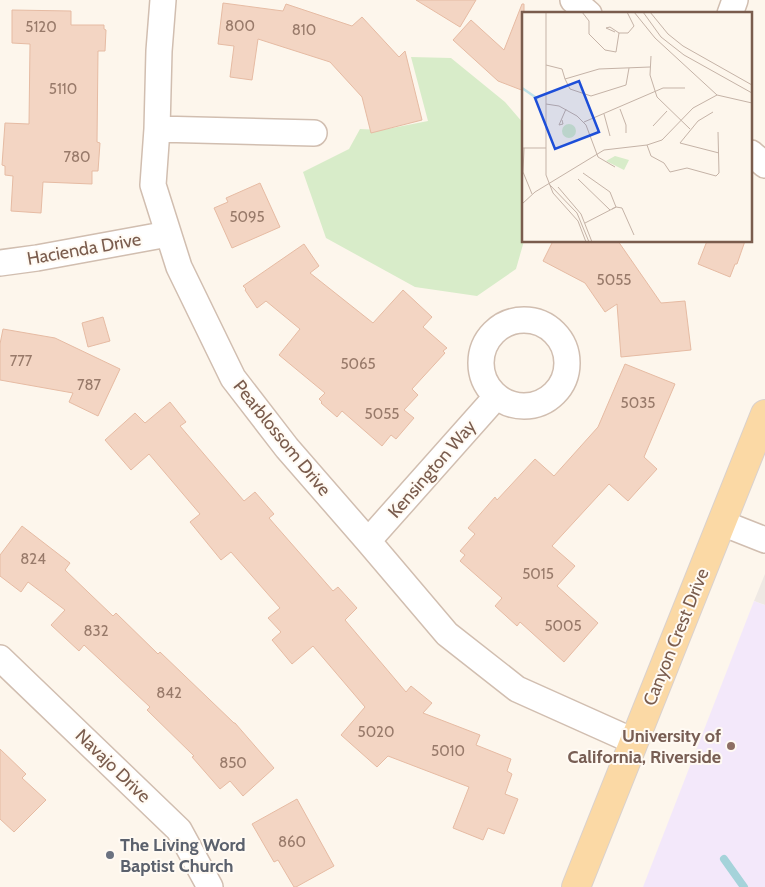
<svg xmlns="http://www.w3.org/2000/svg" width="765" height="887" viewBox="0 0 765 887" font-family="Cabin,sans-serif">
	<rect width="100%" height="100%" fill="#fdf6ec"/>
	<path fill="#efe9e4" d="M765,574v31l-11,-4z"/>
	<path fill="#f3e8fa" d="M754,601l11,4v282h-122z"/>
	<path fill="#d8ecc9" d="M411,57l40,1 54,44 19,22v117l-8,28 -39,27 -62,-9 -89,-49 -23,-66 46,-23 11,-20 22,1 46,-9z"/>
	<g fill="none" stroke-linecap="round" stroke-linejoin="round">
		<path stroke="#a5d3da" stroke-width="8" d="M724,859l20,28"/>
	</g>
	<path fill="#f3d5c3" stroke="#e6bba3" d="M416,0h60l-16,27z
		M223,3l60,8 3,-7 66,22 10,-9 37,40 6,-6 17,69 -51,13 -9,-36 -32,-35 -72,-23 -6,41 -22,-3 4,-31 -16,-2z
		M522,4h2v87l-26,-10 -45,-41 18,-20 33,30z
		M12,10l59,1v14h33v4l2,1 -1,21h-7l-1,91 3,1 -2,28h-6v13l-49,-2 -2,31 -30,-2 2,-35 -8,-1v-9l-3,-1 3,-42 24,1 1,-80 -18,-1z
		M260,183l20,44 -48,21 -18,-40 14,-6 -2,-4z
		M553,241h65l43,62 24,-2 6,49 -70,7 -4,-53 -12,8 -20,-29 -42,-22z
		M707,241h38l-8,23h-2l-5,13 -32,-13z
		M304,244l15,22 -9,7 63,50 30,-33 29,27 -9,10 24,21 -4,3 2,2 -33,36 6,6 -14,15 10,8 -18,21 -5,-4 -9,11 -40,-35 -5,6 -16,-14 1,-1 -3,-3 6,-6 -46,-38 21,-26 -34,-28 -9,7 -12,-18 1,-1 -3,-3z
		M103,317l7,24 -22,6 -6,-24z
		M3,329l52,9 65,31 -22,47 -29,-14 4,-9 -73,-13v-36z
		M625,364l50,20 -31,73 13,12 -29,32 -19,-17 -57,62 23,20 -18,20 41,37 -34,39 -44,-40 -3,4 -22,-20 7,-8 -42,-37 5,-6 -5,-4 15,-17 -7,-6 27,-31 2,3 38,-41 19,17 44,-49z
		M170,402l16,20 -6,4 64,75 11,-9 19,22 -5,4 64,73 5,-4 19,21 -12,12 61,72 5,-6 21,17 -9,10 57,22 -4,10 35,14 -4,12 5,3 -7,20 13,5 -14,35 -16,-6 -5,12 -30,-12 16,-41 -81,-31 -11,11 -36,-32 24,-28 -52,-61 -21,18 -20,-24 9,-8 -13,-14 12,-10 -49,-56 -10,8 -31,-38 10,-8 -51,-60 -18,16 -26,-30 30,-27 10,10z
		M22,526l48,37 -5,7 48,46 3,-3 42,41 2,-2 74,71h1l39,45 -31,28 -13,-15 -10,8 -28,-32 2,-1 -47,-46 3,-3 -66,-62 -5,6 -28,-26 14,-15 -37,-28 -7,10 -21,-16v-21z
		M0,749l26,25 -4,4 24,22 -32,32 -14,-13z
		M297,799l37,67 -38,21h-2l-16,-27 -4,2 -22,-38z"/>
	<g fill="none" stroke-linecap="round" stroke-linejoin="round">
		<g stroke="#d1beb0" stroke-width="28">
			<path id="minor" d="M163,0l-4,51 -2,78 -4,56 26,82 54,111 54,70 81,93 79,93 70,55 116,52
				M573,0l16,14
				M730,14l5,-14
				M157,129l157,4
				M751,153l14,12
				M0,263l37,-5 131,-24
				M481 363a43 43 0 1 1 86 0a43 43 0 1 1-86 0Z
				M722,523l43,17
				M368,541l128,-144
				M0,658l179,172 31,57"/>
		</g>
		<g stroke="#dad1cd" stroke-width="30">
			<path id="major" d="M576,887l189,-473"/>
		</g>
		<use href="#minor" stroke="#fff" stroke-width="25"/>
		<use href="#major" stroke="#fbd9a5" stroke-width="28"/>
	</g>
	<circle fill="#8d6e63" stroke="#fffaf3" stroke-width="2" cx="731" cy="746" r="5"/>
	<circle fill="#6b7280" stroke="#fffaf3" stroke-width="2" cx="110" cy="855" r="5"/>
	<g text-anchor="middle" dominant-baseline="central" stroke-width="4" stroke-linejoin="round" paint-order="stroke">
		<g font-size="15" fill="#987a6a">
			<text x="240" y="26">800</text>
			<text x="41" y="27">5120</text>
			<text x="304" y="30">810</text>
			<text x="63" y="89">5110</text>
			<text x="77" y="157">780</text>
			<text x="247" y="217">5095</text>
			<text x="614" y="280">5055</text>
			<text x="21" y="361">777</text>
			<text x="358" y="364">5065</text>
			<text x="89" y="385">787</text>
			<text x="638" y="403">5035</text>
			<text x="382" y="414">5055</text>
			<text x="33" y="559">824</text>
			<text x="538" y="574">5015</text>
			<text x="563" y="626">5005</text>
			<text x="96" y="631">832</text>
			<text x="169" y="693">842</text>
			<text x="376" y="732">5020</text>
			<text x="448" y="751">5010</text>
			<text x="233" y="763">850</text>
			<text x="292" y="842">860</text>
		</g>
		<g font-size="18" fill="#7a5c4d" stroke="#fffaf3">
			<text transform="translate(84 249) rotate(-10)">Hacienda Drive</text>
			<text transform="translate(282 438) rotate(51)">Pearblossom Drive</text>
			<text transform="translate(432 469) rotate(-49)">Kensington Way</text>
			<text transform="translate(676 637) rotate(-68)">Canyon Crest Drive</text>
			<text transform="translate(113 766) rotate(44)">Navajo Drive</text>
		</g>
		<g font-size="18" font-weight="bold" fill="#785e54" stroke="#fffaf3" text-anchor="end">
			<text x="721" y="736">University of<tspan x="721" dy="21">California, Riverside</tspan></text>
		</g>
		<g font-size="18" font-weight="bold" fill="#5b616d" stroke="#fffaf3" text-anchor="start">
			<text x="120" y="845">The Living Word<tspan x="120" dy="21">Baptist Church</tspan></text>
		</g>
	</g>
	<g transform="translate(522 12)">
		<rect width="230" height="230" fill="#fdf6ec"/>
		<path d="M40 119a7 7 0 1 1 14 0a7 7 0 1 1-14 0ZM93,144l14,4 -5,10 -18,-9z" fill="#d8ecc9"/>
		<path fill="none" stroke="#bfe3e8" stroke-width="2.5" d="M0,76l16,11"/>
		<path fill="none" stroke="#c5b3a7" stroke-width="1" d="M24,0v163l7,18 25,28 8,21M60,0l7,9v13l16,16 11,2 3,-19M112,0l21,26 62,57M121,0l18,25 23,18 68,38M128,0l18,22 15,12 69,39M93,20l-9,-4 4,-1 9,6M97,21h9l6,-7 -7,-14M129,44l-1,19 7,22 33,32M24,53l16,4 3,10 34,-10 51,-2M43,67l5,10 21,7 35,-11 3,-17M24,92l13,2 18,10 9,9 12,32 17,10M98,97l6,16v8M191,100l-15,9 -18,22 39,10M82,102l6,22M40,108l1,4 -4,1 7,-16M62,110l79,-34h22M131,114l14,-15M125,133l4,11 13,7 6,9 17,-4 29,8 3,-3 -1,-41M0,136h24M2,136l-1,24 9,22M61,161l27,19 6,15 6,1 12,27M56,167l32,31M27,172l28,29 12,29M36,175l23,27 11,28M0,192l13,-12 69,-42 43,-5 15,-5 31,-32 24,-13 35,8M63,211l31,-16 -4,2"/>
		<path fill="#1d4ed8" fill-opacity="0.15" stroke="#1d4ed8" stroke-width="2.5" d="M57,69l20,51 -44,17 -20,-51z"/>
		<rect width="230" height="230" fill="none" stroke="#7a5c4d" stroke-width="2.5"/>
	</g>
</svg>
